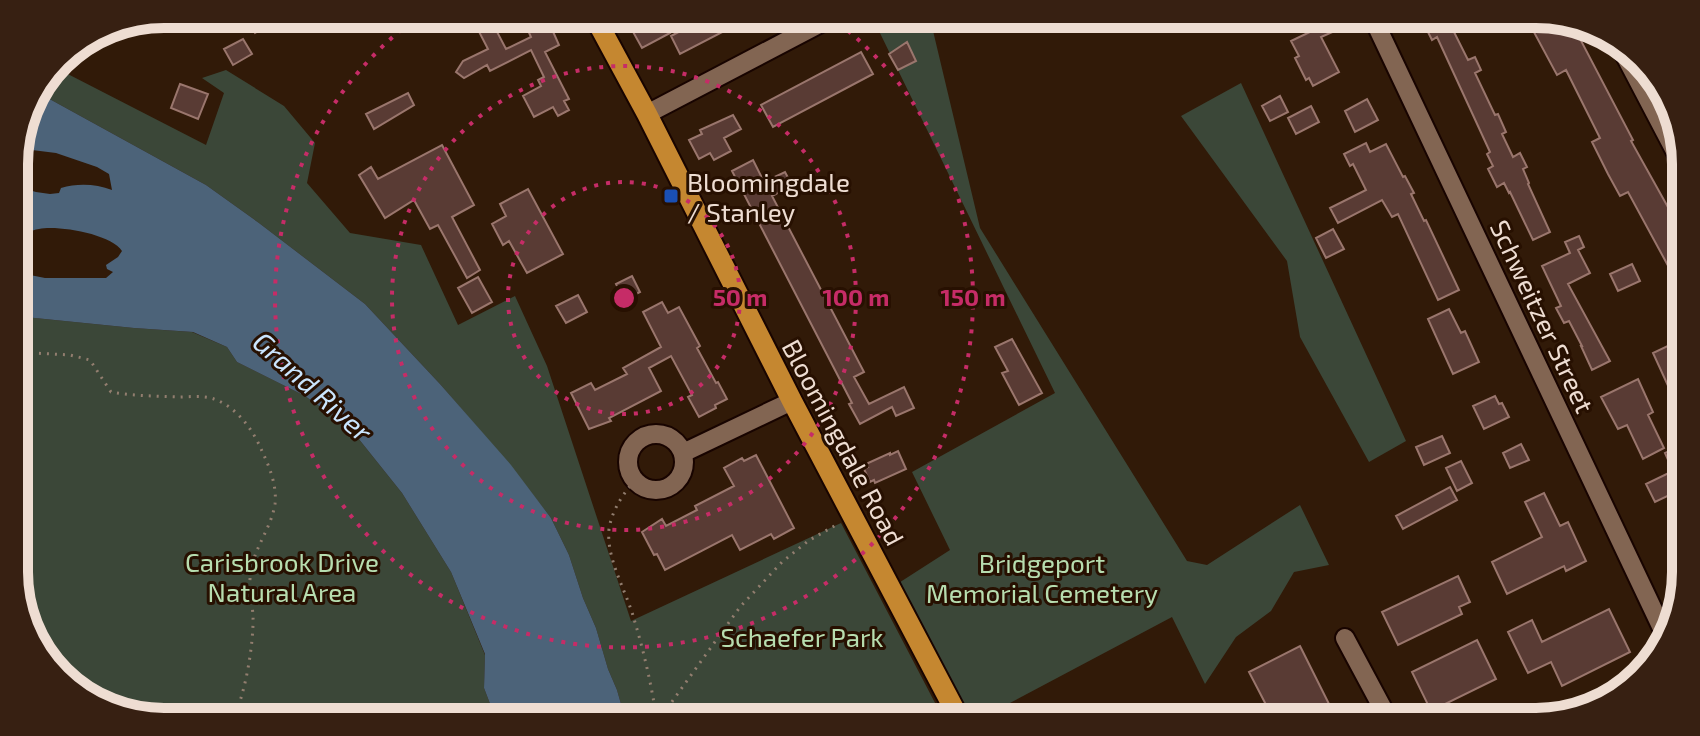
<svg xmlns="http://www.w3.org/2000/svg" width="1700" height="736" viewBox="0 0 1700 736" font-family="'Exo 2',sans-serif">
	<rect width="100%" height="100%" fill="#311a08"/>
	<path fill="#3b4738" d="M908,14h21l51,214 207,333 20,4 93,-60 29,60 -35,7 -23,39 -35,26 -31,47 -33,-67 -198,105h-9l-71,-136 56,-36 -38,-78 143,-79 -176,-362z
		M89,42l5,11 -34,17 146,75 18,-52 -22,-15 24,-8 58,36 31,37 -8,40 43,50 71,12 37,80 57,-29 32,70 84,255 210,-98 104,199h-327l3,-18 -4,-14 -9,-21 -12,-41 -13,-30 -14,-43 -18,-37 -41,-53 -70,-81 -75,-80 -106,-81 -53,-38 -171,-94 30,-39z
		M1241,83l165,358 -37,21 -69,-125 -13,-76 -106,-145z
		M15,316l119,12 58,4 35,15 10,15 68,34 45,32 52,65 49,79 34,83 -1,33 13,34h-333l-57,-11 -56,-40 -34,-70z"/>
	<path fill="#4c6379" d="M35,91l171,94 53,38 106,81 75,80 71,81 40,53 18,37 14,43 13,30 12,41 9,21 4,14 -3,18h-121l-13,-34 1,-34 -34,-82 -49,-79 -52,-65 -45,-32 -68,-34 -10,-15 -34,-15 -59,-4 -119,-12v-44l30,6h61l7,-6 -6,-3 -1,-4 12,-8 4,-6c-11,-17 -64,-26 -83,-22 -8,1 -17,6 -24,9v-52l21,6 14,2 9,-1 2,-5c17,-5 35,-4 51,2l-3,-16 -12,-7 -41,-14 -40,-5 14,-51z"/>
	<path fill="#593b34" stroke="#9a766d" stroke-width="2" fill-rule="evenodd" d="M245,14h44l-34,19z
		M482,14h57l7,16 5,-3 8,18 -14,7 24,47 -5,2 5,9 -11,6 -5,-9 -19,10 -11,-21 18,-10 -3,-6 6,-3 -13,-27 -41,21 -3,-6 -23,13 -8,-6 7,-11 25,-12 -14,-27 10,-5zM521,15l10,22 -25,12 -11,-21z
		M640,14h20l10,19 -28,15 -15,-27z
		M698,14h59l-77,40 -9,-18 30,-16z
		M1303,14h26l8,16 -16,7 18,35 -26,14 -4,-8 -3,2 -11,-22 4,-2 -8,-15 21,-10z
		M1419,14h42l5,12 -12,6 14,28 7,-3 6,13 -6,3 20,42 3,-1 8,18 -4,2 11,23 7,-4 7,14 -4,2 6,14 -1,1 22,48 -17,8 -23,-48 -1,1 -5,-10 -7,4 -9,-18 5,-3 -6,-12 3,-2 -53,-115 -5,3z
		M1540,15l28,5 7,14 2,-1 56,107 -2,1 38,68 16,32v56l-57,-105 -8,4 -12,-22 -16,-32 8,-4 -34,-68 -9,5 -29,-54z
		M243,39l9,15 -19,11 -9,-16z
		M907,42l9,19 -18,9 -9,-16z
		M861,52l12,22 -100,53 -12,-22z
		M180,84l28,10 -10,25 -27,-11z
		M408,93l6,12 -40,24 -8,-15z
		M1280,96l8,16 -18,9 -8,-15z
		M1367,99l11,21 -23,12 -10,-21z
		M1311,106l8,16 -23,12 -8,-16z
		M733,115l8,14 -17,9 7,13 -17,9 -4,-7 -11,6 -10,-19 13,-6 -2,-4z
		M1366,143l4,9 16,-8 17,33 2,-1 9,17 -3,1 13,27 2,-1 33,70 -21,10 -40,-86 -6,3 -10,-17 -44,23 -8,-15 36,-18 -13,-26 -3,2 -6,-12z
		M442,145l32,60 -22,12 28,53 -13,8 -29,-53 -8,4 -16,-29 -29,18 -26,-43 12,-8 7,12z
		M753,160l11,22 21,-10 7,13 -20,11 92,176 -10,5 15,27 35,-17 10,21 -18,8 -4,-9 -32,17 -11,-20 3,-1 -120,-232z
		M528,189l35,65 -36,19 -18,-32 -6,4 -11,-21 14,-8 -6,-12z
		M1333,229l11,20 -18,9 -10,-20z
		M1579,236l5,11 -6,3 12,23 -22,11 42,77 -18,9 -11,-24h1l-13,-25 -5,2 -8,-15 5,-2 -19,-40 28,-13 -5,-11z
		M1632,264l8,17 -22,10 -8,-17z
		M632,276l8,16 -16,8 -8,-16z
		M478,277l14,25 -20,11 -14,-25z
		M578,295l9,17 -21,11 -10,-17z
		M662,302l6,11 11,-6 21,39 -3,2 19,35 2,-1 9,17 -12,6 1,3 -17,9 -11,-20 4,-2 -21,-39 -22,12 12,23 -52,27 2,3 -22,8 -18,-36 20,-10 4,7 32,-16 -4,-6 38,-21 -18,-35z
		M1449,309l12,24 4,-2 14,31 -26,12 -25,-55z
		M1012,339l30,54 -23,12 -17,-32 6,-2 -13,-24z
		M1676,342l9,21v17l-16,8 -16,-35z
		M1638,379l15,33 -5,3 16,33 -21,11 -16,-34 -9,4 -17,-32z
		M1495,396l4,8 3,-1 7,14 -25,12 -11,-23z
		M1442,436l8,17 -26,12 -8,-18z
		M1521,444l8,16 -19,8 -7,-15z
		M1681,446l5,9v42l-4,-8 -27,13 -9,-18 27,-13 -8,-18z
		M898,451l8,18 -31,14 -1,-3 -4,2 -6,-13 4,-2 -2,-3 24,-11v2z
		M756,455l38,73 -20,11 -3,-5 -31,16 -8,-15 -67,35 -8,-16 -3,1 -12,-23 20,-13 4,7 31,-16 -2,-4 39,-20 -10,-18 18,-10 2,3z
		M1461,461l11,22 -15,8 -11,-23z
		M1450,487l7,13 -54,29 -7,-13z
		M1544,493l16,33 8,-4 18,39 -20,10 -2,-5 -57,28 -15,-32 50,-25 -17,-35z
		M1458,576l12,26 -11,5 3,7 -64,31 -16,-33z
		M1609,609l21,43 -68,34 -11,-24 -23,11 -20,-41 24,-12 10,22z
		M1477,640l19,39 -65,32 -19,-39z
		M1300,646l38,76h-63l-26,-50z"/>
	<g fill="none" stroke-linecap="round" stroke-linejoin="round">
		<g stroke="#180400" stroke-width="22">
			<path id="minor" d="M1371,14l296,625
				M1620,46l65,124
				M647,114l191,-100
				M628 462a28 28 0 1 1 56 0a28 28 0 1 1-56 0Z
				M683,453l109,-52
				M1345,638l45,84"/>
		</g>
		<g stroke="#180400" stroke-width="24">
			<path id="major" d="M593,14l54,100 145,287 169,321"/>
		</g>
		<path stroke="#927e6f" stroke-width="3" stroke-dasharray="2 6" stroke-linecap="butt" d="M15,352l55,3 20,5 21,32c22,4 44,4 67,5 11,0 26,-2 36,2 23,8 39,31 48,52 8,17 15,35 13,53 -4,26 -24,47 -25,75 -1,12 2,24 3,36 1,28 -8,84 -22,107
			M635,480c-12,14 -23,30 -26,49 -3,30 17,61 25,90 10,33 18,68 23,103
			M659,722l12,-19 69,-96 42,-45 26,-21 28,-16"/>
		<use href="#minor" stroke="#826552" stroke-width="18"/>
		<use href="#major" stroke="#c58730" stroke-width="20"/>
	</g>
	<g fill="none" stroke="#c62c67" stroke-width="4" stroke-dasharray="4 8">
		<circle cx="624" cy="298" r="116"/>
		<circle cx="624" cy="298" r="232"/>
		<path d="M829 16A349 349 0 1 1 419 16"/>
	</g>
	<rect fill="#1a4fb4" stroke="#271001" stroke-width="3" x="663" y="188" width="16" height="16" rx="4"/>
	<g text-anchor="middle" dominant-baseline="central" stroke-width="6" stroke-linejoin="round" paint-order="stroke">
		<g font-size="26" fill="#eeddd2" stroke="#271001" text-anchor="start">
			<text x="687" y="181">Bloomingdale<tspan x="687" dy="30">/ Stanley</tspan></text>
		</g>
		<g font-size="26" fill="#eeddd2" stroke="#271001">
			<text transform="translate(1543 316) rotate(65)">Schweitzer Street</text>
			<text transform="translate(844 442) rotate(62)">Bloomingdale Road</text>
		</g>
		<g font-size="26" fill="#b7ddaf" stroke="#271001">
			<text x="282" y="561">Carisbrook Drive<tspan x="282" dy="30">Natural Area</tspan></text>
			<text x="1042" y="562">Bridgeport<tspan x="1042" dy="30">Memorial Cemetery</tspan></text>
			<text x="802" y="636">Schaefer Park</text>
		</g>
		<g font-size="28" font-style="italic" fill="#cae5fe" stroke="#271001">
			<text transform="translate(313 386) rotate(42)">Grand River</text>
		</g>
	</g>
	<path d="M0 0H1700V736H0ZM164 28H1536A136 136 0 0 1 1672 164V572A136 136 0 0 1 1536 708H164A136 136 0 0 1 28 572V164A136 136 0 0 1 164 28Z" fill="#372012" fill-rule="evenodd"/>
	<path fill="none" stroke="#eeddd2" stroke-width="10" d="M164 28H1536A136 136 0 0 1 1672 164V572A136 136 0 0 1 1536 708H164A136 136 0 0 1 28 572V164A136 136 0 0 1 164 28Z"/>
	<circle cx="624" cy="298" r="12" fill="#c62c67" stroke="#271001" stroke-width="4"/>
	<g font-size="24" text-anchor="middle" font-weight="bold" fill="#c62c67" stroke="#271001" stroke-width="6" stroke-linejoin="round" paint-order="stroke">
		<text x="740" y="306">50 m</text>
		<text x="856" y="306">100 m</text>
		<text x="973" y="306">150 m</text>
	</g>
</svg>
